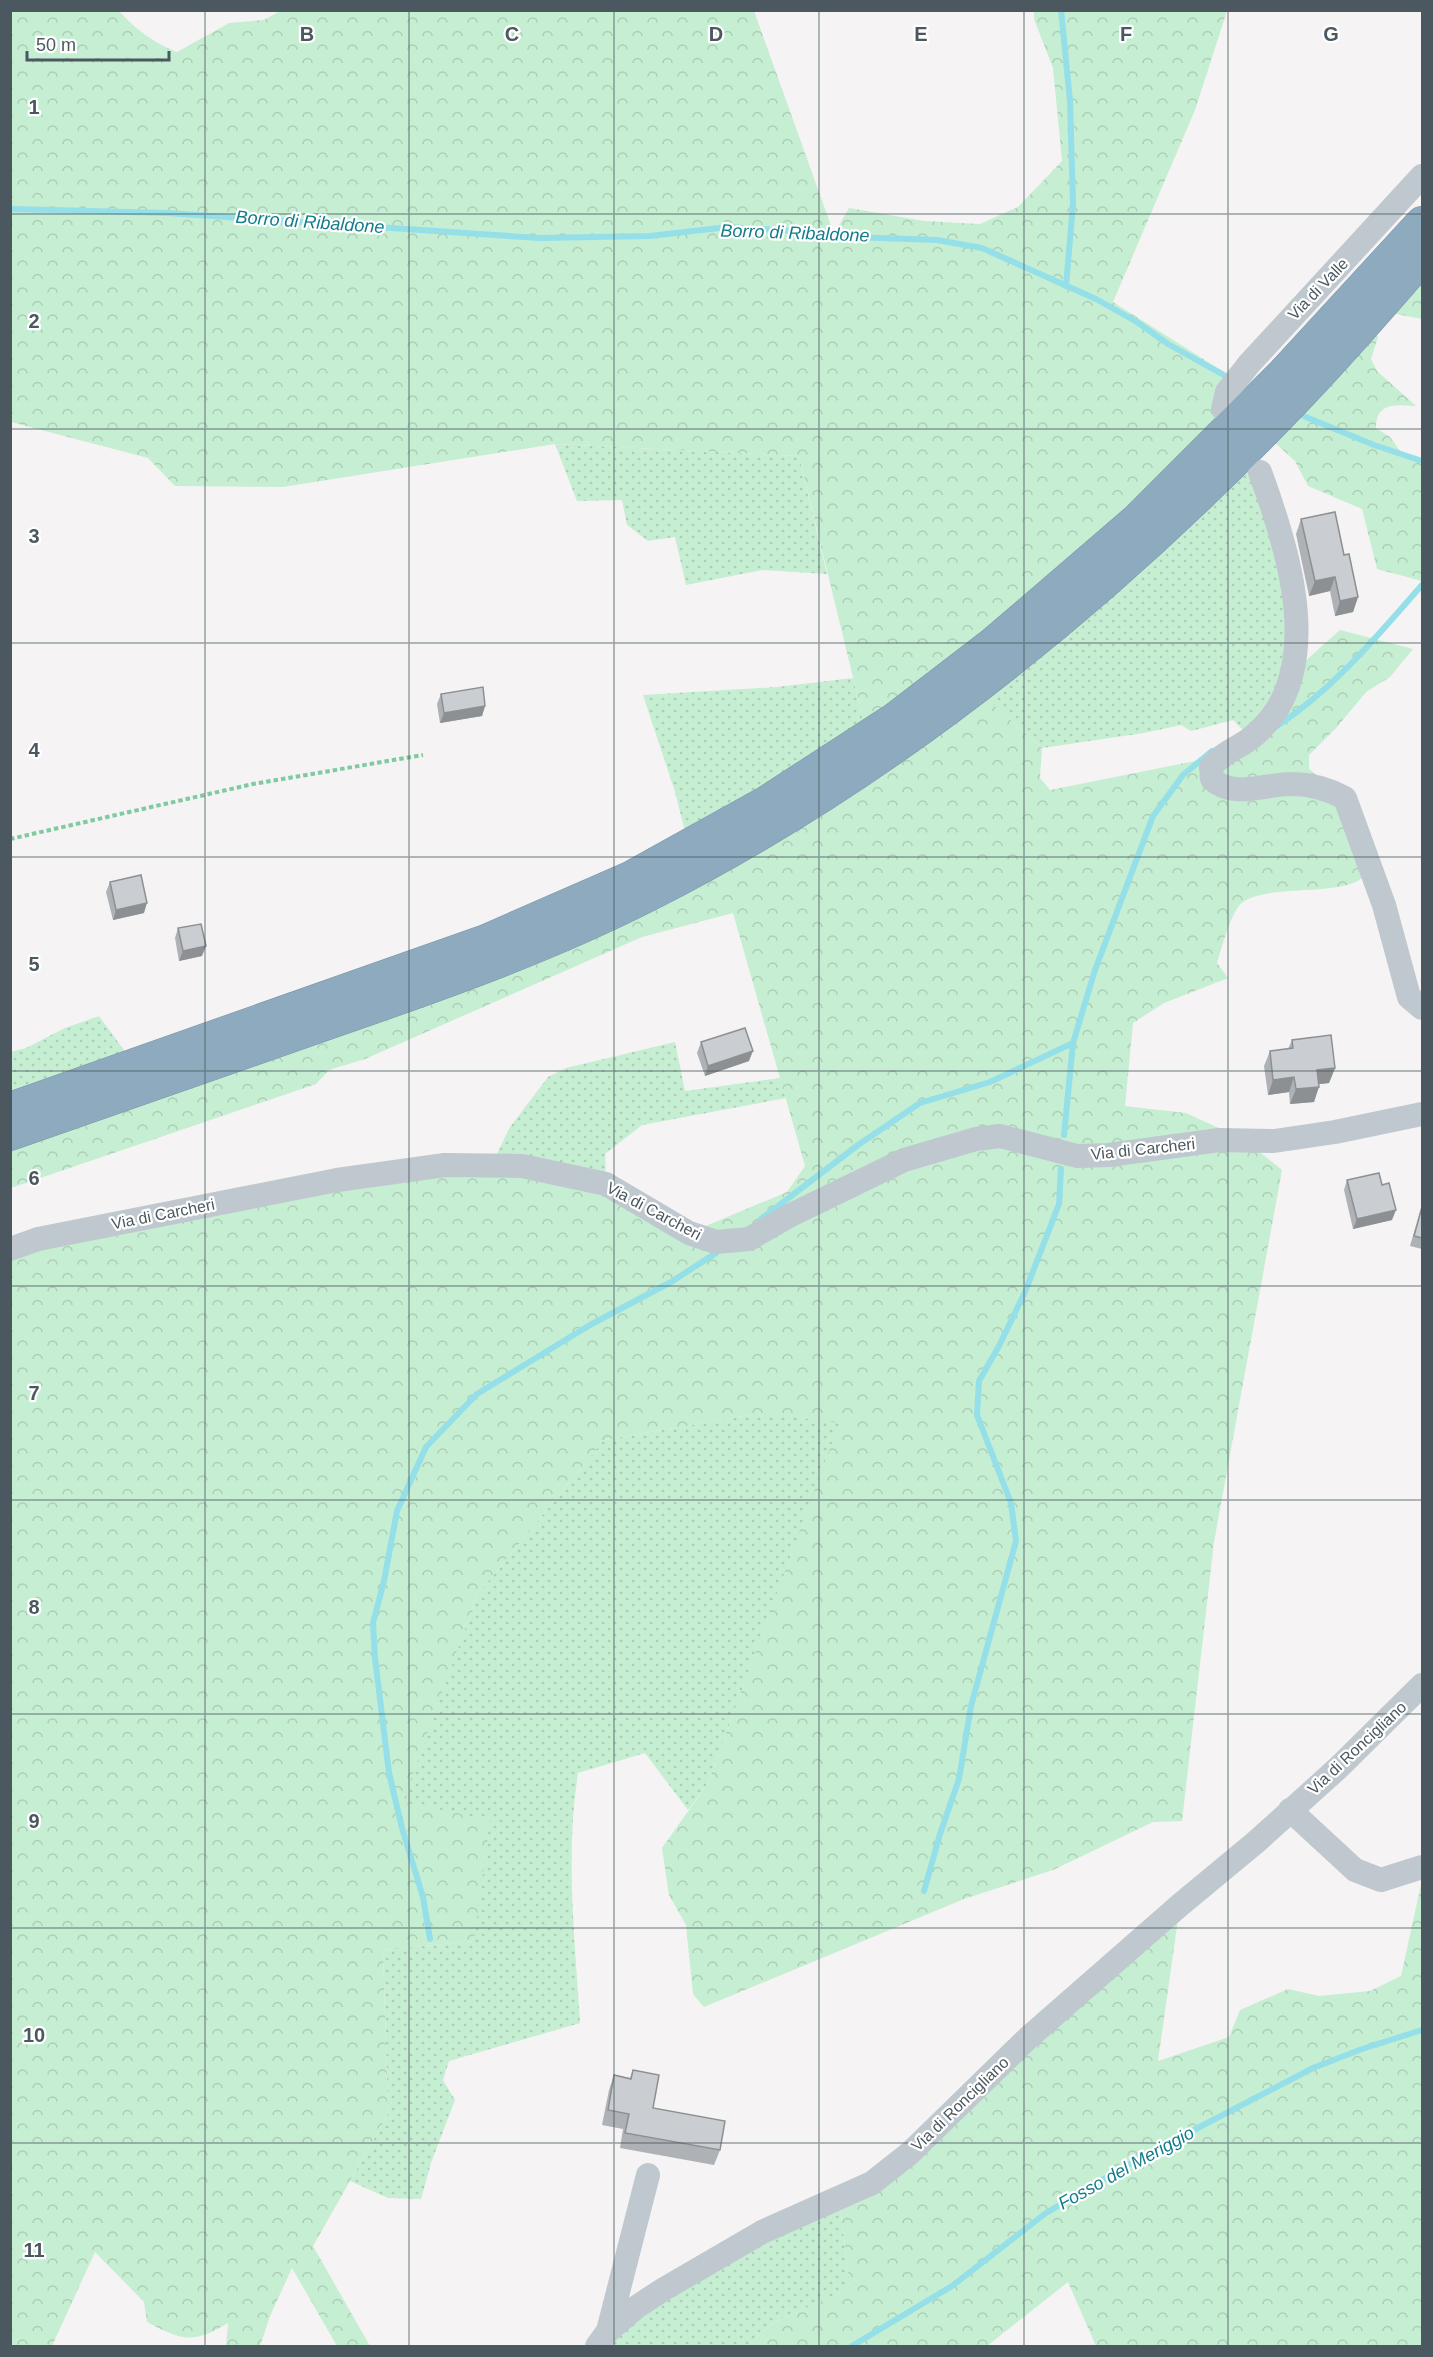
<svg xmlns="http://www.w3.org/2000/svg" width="1433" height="2357" viewBox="0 0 1433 2357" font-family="Helvetica,sans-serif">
	<defs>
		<pattern id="grass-dots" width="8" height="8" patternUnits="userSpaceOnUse" patternTransform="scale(1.5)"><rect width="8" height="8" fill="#c6eed2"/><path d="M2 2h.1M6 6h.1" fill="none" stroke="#acceb7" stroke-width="1.8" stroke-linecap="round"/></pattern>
		<pattern id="forest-crowns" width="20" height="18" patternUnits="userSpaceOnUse" patternTransform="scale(1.5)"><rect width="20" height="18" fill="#c6eed2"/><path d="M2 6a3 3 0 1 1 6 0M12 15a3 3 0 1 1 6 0" fill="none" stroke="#acceb7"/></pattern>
	</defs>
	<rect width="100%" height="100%" fill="#f5f3f3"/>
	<path fill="url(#grass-dots)" d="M555,444l244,12 28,118 -65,-4 -76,15 -11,-48 -27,4 -21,-16 -5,-25 -45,1z
		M1246,449l52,189 -47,100 -18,-18 -42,11 -10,-6 -37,8 -102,15 -67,-60z
		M853,678l9,36 2,25 -175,108 -14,-55 -32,-97 134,-8z
		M99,1016l36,49 -124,44 -1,-57 16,-4 39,-20z
		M675,1042l10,49 95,-13 6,20 -144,27 -37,29 1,30 -115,-18 19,-39 38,-50 18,-9z
		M761,1413l79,9 -132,361 -20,27 -43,-57 -67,20c-13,82 -3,167 2,250l-131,38 -6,19 12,20 -24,63 -10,36 -33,-1 -38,-17 38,-67 -5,-164 91,-9 -72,-138 75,-208 127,-155z
		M839,2197l11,91 -79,36 -24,22h-150l11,-15z"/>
	<path fill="url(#forest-crowns)" d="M10,11h109c17,19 35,32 58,41l52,-29 35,-3 16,-9h474l80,223 15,-26 75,13 56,3 38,-17 44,-46 -9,-93 -19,-49v-8h193l-32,99 -82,192 111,70 34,28 -394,339 -2,-25 -63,-258 -244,-12 -272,43 -108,-1 -27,-28 -137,-36z
		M1422,258v61l-46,-9z
		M1364,324l14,13 -7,22 6,12 39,35c-20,-1 -40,-4 -40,22l14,9 13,18 19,6v120l-45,-12 -15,-60 -54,-23 -13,-25 -32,-29z
		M1340,630l73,19 -23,28 -24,15 -29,35 -28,28v14l36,29 27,71c-6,5 -12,12 -19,14 -28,12 -98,1 -115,24 -8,11 -17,42 -21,56l11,15 -64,25 -31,20 -8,83 61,7 59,27 37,30 -68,372 -32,279 -29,1 -100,48 -89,29 -260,108 -11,-13 -7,-69 -17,-30 -7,-47 46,-65 131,-360 -78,-10 -157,27 -127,155 -74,207 87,18 -16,121 -91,9 5,164 -75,132 57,100h-33l-45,-78 -22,48 -10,30h-34l2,-23c-35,21 -45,18 -81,-1l-3,-20 -49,-50 -43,94h-41v-1097l434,-84 161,19 83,49 98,-41 18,-26 -72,-253 -91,24 -277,122 -36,11 -13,14 -305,104 -1,-54 239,-83 726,-363 67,60 -2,30 10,12 170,-34 31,-18 43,-67z
		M1422,1880v466h-326l-28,-64 -81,64h-240l24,-22 79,-36 -11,-91 33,-14 308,-278 -22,156 71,-24 11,-27 48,-21 31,7 51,-5 31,-15z"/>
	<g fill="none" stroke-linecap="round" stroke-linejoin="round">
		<path stroke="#95dfe9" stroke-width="6" d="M1061,10l9,91 3,103 -7,82
			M10,209l157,4 372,25 111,-2 78,-9 65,4 59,6 85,3 45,8 114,51 41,23 31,22 63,35
			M1296,413l78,32 48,16
			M1277,726c57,-37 101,-91 145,-141
			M1064,1135l9,-92 22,-73 58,-154 30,-41 29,-24
			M761,1219l97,-74 62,-42 70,-21 83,-39
			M924,1891l16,-57 19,-55 12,-73 45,-165 -5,-38 -34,-88 2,-34 20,-35 26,-54 34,-88 2,-35
			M430,1939l-7,-42 -21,-69 -13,-55 -14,-115 -2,-35 11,-42 13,-70 29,-64 51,-53 113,-69 81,-43 45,-29
			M852,2346l100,-60 94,-73 94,-55 173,-90 49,-19 60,-19"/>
		<g stroke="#7995aa" stroke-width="34">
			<path id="highway" d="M10,1109l476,-168 144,-63 137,-76 128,-83 99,-76 142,-122 148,-148 138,-150
				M10,1134c110,-38 220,-76 329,-115 107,-37 214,-75 315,-127 245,-125 460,-302 649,-501 41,-43 80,-88 119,-133"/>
		</g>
		<path stroke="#7fcb9f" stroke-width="4" stroke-dasharray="4.5 3" stroke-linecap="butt" d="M10,839l243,-55 170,-29"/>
		<path stroke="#bfc8ce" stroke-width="24" d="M1223,409l4,-17 22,-28 173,-188
			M1260,472c25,68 59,172 16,239 -6,9 -16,20 -25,27 -14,11 -28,14 -40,29l1,12c21,20 53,5 80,5 19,0 36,5 53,14l39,107 25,92 13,11
			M10,1249l28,-10 299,-59 108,-15 77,1 84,18 83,49 27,9 33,-3 40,-23 115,-56 72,-21 24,-3 77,20 32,-1 110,-15 55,1 61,-9 87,-18
			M1290,1810l65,60 26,10 41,-13
			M608,2331l40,-156
			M597,2346l11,-15 27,-23 29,-19 98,-57 110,-49 38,-30 118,-115 152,-133 76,-63 82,-74 84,-83"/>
		<use href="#highway" stroke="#8eaabe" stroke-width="33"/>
	</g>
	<path fill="#aeb1b5" d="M1301,519l43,36 14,42 -5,15 -18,4 -5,-25 -21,5 -13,-62z
		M441,694l44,12 -3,10 -42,7 -3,-19z
		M110,882l34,31 -31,7 -7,-28z
		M178,928l24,28 -23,5 -4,-23z
		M1292,1040l43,28 -6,15 -10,1 -5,18 -24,2 -1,-12 -21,3 -4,-29 6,-15 18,-2z
		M701,1042l48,19 -44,15 -8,-23z
		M1347,1180l35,5 10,35 -39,9 -9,-39z
		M1422,1205v44l-12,-3z
		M633,2070l20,38 67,42 -6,15 -94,-17 3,-19 -21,-4 7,-35 5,-15 16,3z"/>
	<path fill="#8d9093" d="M1335,577l-5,14 -21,5 6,-15z
		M1358,597l-5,15 -18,4 5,-15z
		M485,706l-3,10 -42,7 4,-10z
		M147,903l-3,10 -31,7 3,-10z
		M206,946l-4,10 -23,5 4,-10z
		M753,1051l-4,10 -44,15 3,-10z
		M1335,1068l-6,15 -17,2 5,-15z
		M1294,1077l-5,15 -21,3 5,-15z
		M1319,1087l-5,15 -24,2 6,-15z
		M1396,1210l-4,10 -39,9 4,-10z"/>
	<path fill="#caced2" stroke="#8d9093" stroke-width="1.5" d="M1335,512l9,43 5,-1 9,43 -18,4 -5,-24 -20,4 -14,-62z
		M483,687l2,19 -41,7 -3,-19z
		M141,875l6,28 -31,7 -6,-28z
		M201,924l5,22 -23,5 -5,-23z
		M745,1028l8,23 -45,15 -7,-24z
		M1331,1035l4,33 -18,2 2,17 -23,2 -2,-12 -21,3 -3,-29 23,-3 -1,-8z
		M1379,1173l3,12 7,-2 7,27 -39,9 -10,-39z
		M1422,1207v31l-8,-2z
		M633,2070l26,5 -6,33 72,13 -5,29 -95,-17 4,-19 -21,-4 6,-35 17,4z"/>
	<path fill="none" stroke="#4b5860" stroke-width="1.5" stroke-opacity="0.55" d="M205,10v2336M409,10v2336M614,10v2336M819,10v2336M1024,10v2336M1228,10v2336M10,214h1412M10,429h1412M10,643h1412M10,857h1412M10,1071h1412M10,1286h1412M10,1500h1412M10,1714h1412M10,1928h1412M10,2143h1412"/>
	<g text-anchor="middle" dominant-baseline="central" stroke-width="4.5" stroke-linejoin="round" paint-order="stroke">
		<g font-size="16" fill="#4b5860" stroke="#fff">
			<text transform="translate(1318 289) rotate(-46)">Via di Valle</text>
			<text transform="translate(1143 1149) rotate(-6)">Via di Carcheri</text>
			<text transform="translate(654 1211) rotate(28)">Via di Carcheri</text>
			<text transform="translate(163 1214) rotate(-11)">Via di Carcheri</text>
			<text transform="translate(1357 1748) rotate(-43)">Via di Roncigliano</text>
			<text transform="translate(960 2104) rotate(-44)">Via di Roncigliano</text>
		</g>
		<g font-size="18" font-style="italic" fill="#137d8b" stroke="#fff">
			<text transform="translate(310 222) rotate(4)">Borro di Ribaldone</text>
			<text transform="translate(795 233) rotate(2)">Borro di Ribaldone</text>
			<text transform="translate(1126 2168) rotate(-29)">Fosso del Meriggio</text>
		</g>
	</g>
	<g font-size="20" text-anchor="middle" font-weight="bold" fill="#4b5860" stroke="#fff" stroke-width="4.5" stroke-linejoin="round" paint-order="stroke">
		<text x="307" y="41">B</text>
		<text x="512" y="41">C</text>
		<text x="716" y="41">D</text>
		<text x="921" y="41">E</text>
		<text x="1126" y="41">F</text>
		<text x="1331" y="41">G</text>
		<text x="34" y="114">1</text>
		<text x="34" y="328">2</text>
		<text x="34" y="543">3</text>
		<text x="34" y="757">4</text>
		<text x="34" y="971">5</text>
		<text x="34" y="1185">6</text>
		<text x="34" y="1400">7</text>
		<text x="34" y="1614">8</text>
		<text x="34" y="1828">9</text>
		<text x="34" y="2042">10</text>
		<text x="34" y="2257">11</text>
	</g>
	<rect width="1433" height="2357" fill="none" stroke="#4b5860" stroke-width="24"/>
	<path d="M27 51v9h142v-9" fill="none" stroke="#4b5860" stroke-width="3"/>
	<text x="36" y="51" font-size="18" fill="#4b5860" stroke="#ffffff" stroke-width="4.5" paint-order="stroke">50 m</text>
</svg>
